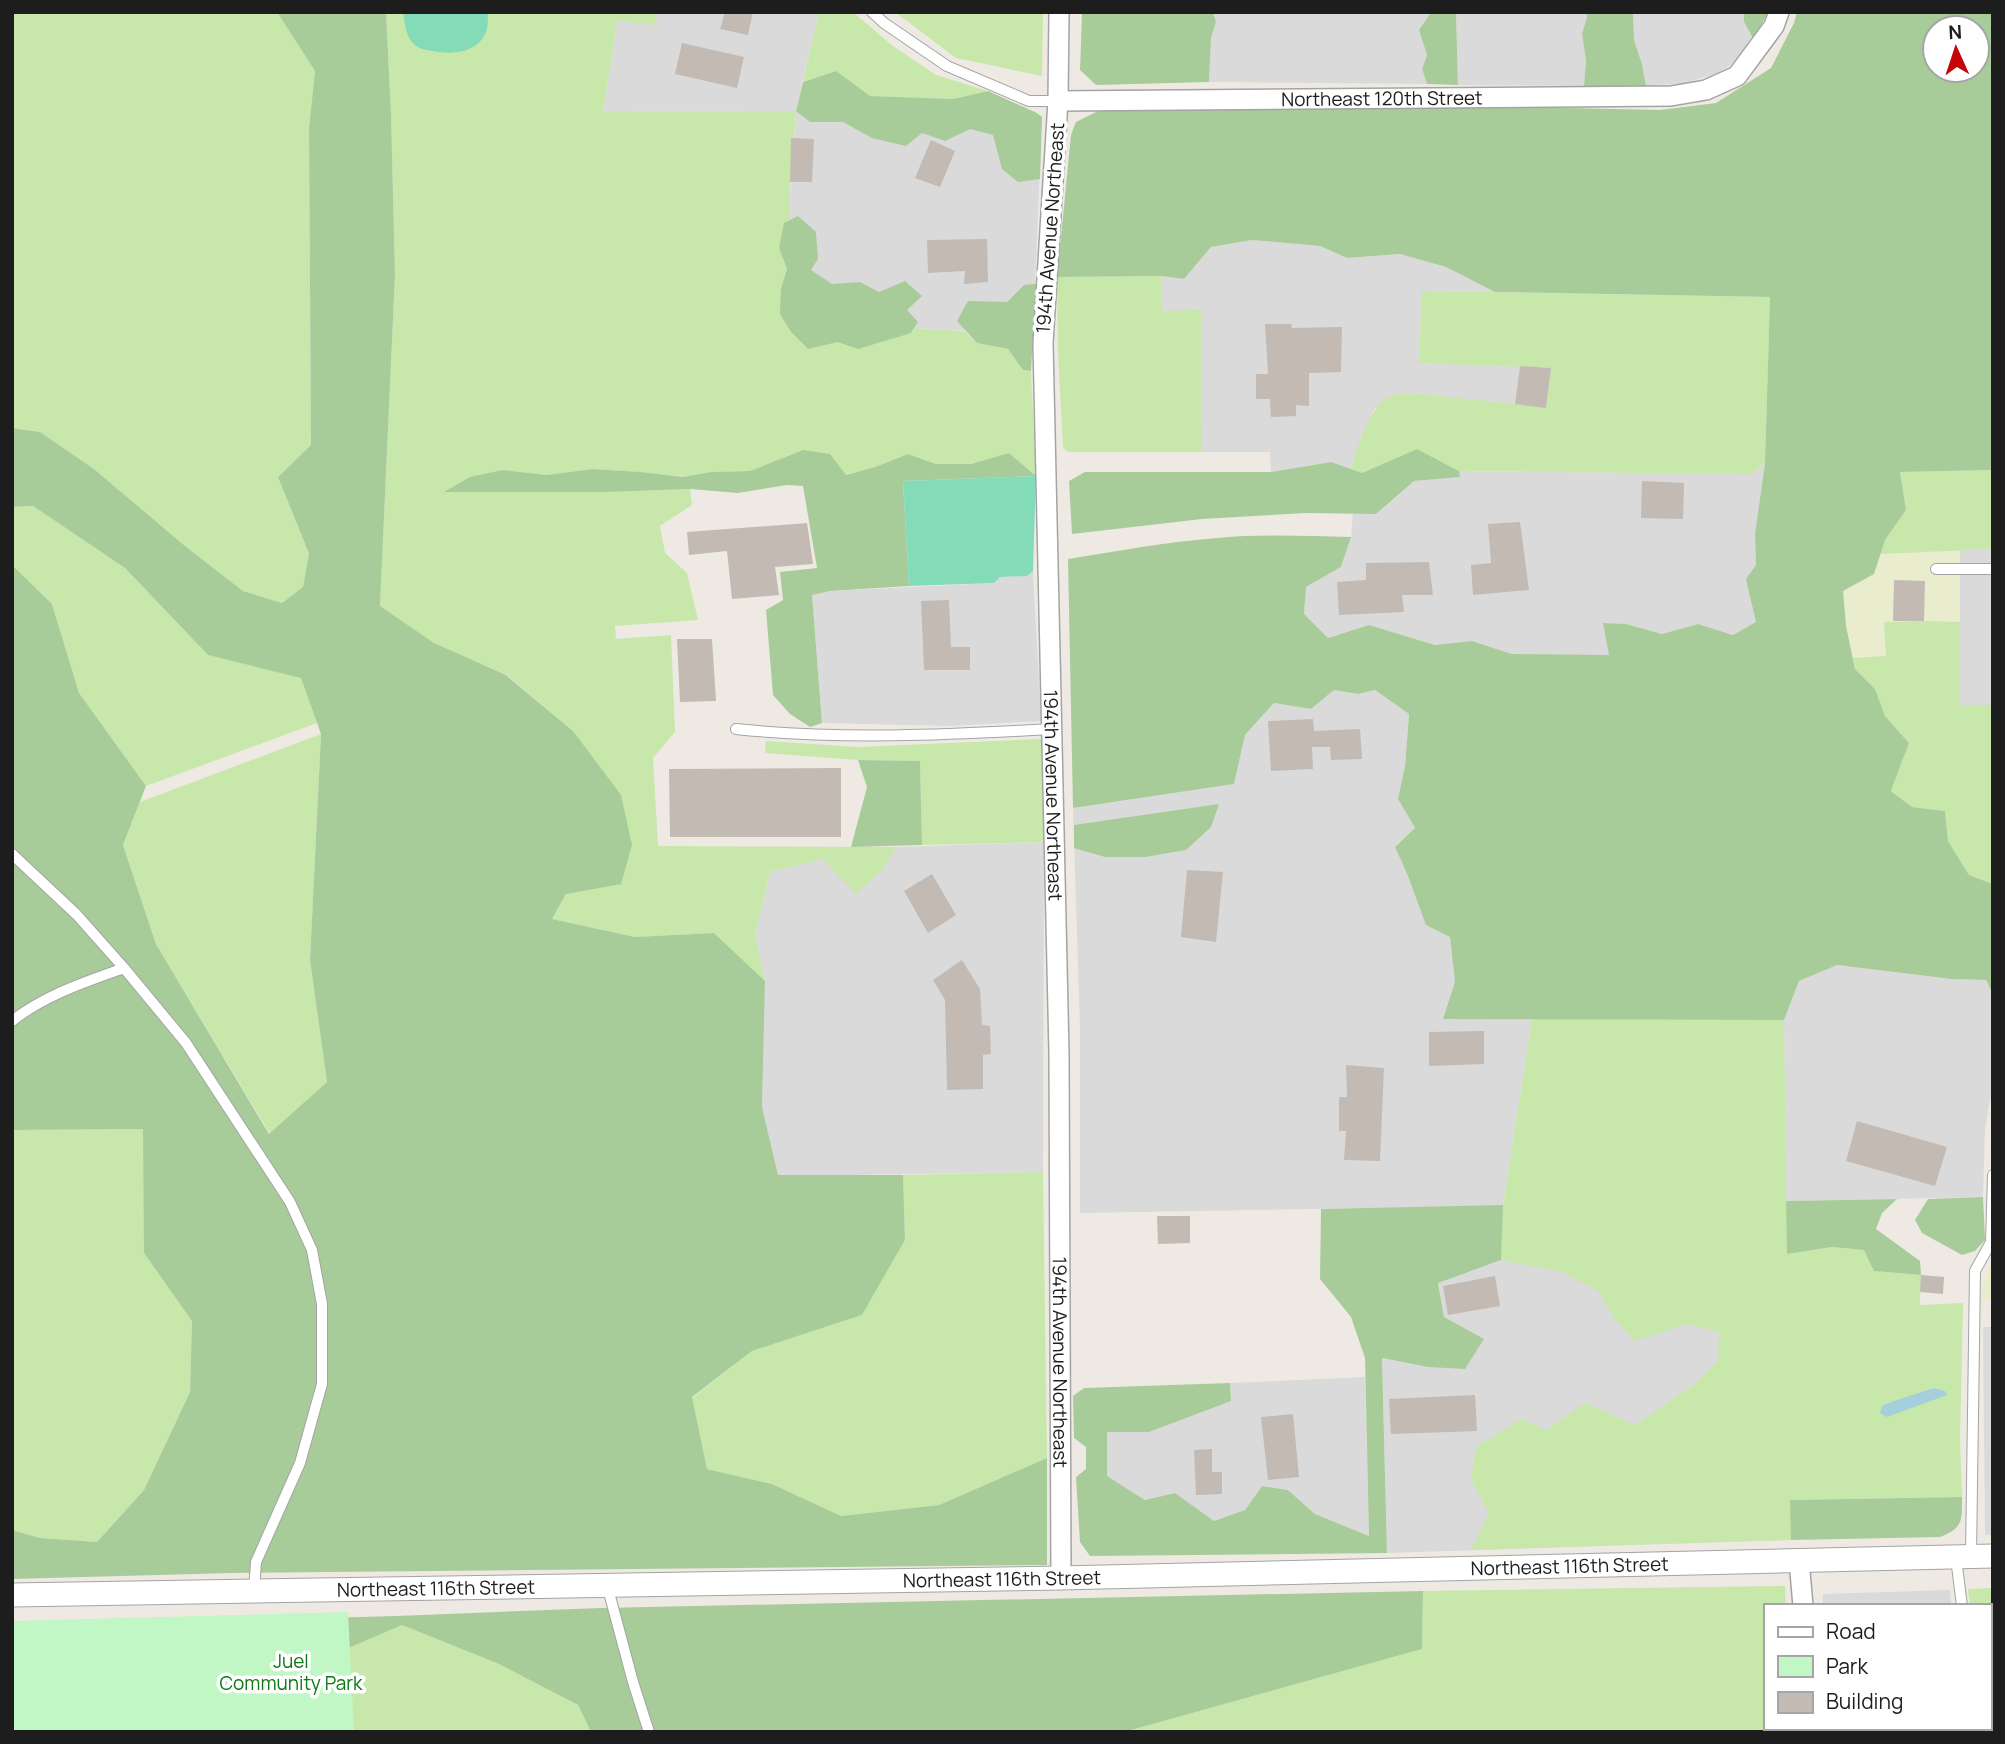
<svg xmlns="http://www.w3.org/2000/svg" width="2005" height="1744" viewBox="0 0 2005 1744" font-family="Manrope,sans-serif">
	<rect width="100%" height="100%" fill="#eeeae3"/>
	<path fill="#dbdada" d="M657,12h162l-23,98 246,7 -9,217 -240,-12 -4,-114 7,-97 -193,1 14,-92 38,4z
		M1213,12h218l-12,18 8,25 -5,14 5,15 -218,-2 2,-44 5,-16z
		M1456,12h131l1,6 -6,16 4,27 -2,25 -126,-1z
		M1633,12h111v10l10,18 -11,17 -25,16 -33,10 -39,3 -4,-22 -8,-24z
		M1252,240l68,6 27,12 53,-4 46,13 49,25 -73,-1 -3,72 101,3 -5,38 -103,-11 -38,16 -24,60 -19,-7 -60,10 -1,-20h-68l-1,-141h-39l-1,-35 23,3 27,-32z
		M1765,463l-10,71 1,31 -9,14 10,43 -24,13 -35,-11 -36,10 -36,-10 -23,-1 7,33 -98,-2 -40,-13 -37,4 -66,-20 -41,13 -24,-24 2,-27 35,-20 10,-30 2,-24 23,1 38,-33 45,-4v-6l292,3z
		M1993,549v156h-33v-155z
		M1033,571l8,150 -91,5 -128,-3 -10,-129 18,-3 164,-8 6,-6 27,-1z
		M1334,690l24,4 17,-4 34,24 -4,52 -7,33 17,29 -20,19 13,29 42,61 5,45 -12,37h89l-29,186 283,-4 -2,-181 15,-39 37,-16 115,14 35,1 7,14v105l-3,1 -5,29 -2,68 -197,4 5,339 -404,13 -5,-195 46,9 16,-50 -6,-35 63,-22 1,-54 -422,7v-185l-7,-220 161,-24 11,-49 30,-32 36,6z
		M1044,842l-1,330 -265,4 -16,-69 3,-126 -10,-46 15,-63 53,-13 60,10 13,-22z
		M1983,1327h10v208h-8z
		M1365,1377l4,159 -54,-22 -27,-24 -26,-4 -17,24 -31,11 -39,-28 -30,7 -39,-24 1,-44h42l82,-32 -1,-17z
		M1950,1590l1,16h-128v-12z"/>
	<path fill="#eaecce" d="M1960,550v72l-36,-1 1,-40 -31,-1 -1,41 -9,1 2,34 -33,2 -7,-32 -3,-35 31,-17 6,-20z
		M1993,1259v39l-12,2v-17z"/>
	<path fill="#c8e7aa" d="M12,12h265l38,59 -6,57 2,317 -33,32 31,78 -6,32 -21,16 -39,-12 -58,-45 -91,-77 -54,-37 -28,-4z
		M386,12h271l-1,13 -39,-4 -14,91 193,-1 -6,71v38l-11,28 8,21 -6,19 10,44 16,16 31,-6 73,-9 4,-5 50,3 12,12 31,6 15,21 8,1 5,105 -27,-23 -38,11h-35l-28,-10 -33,13 -30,8 -42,-25 -53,21 -39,1 -28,5 -42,-5 -48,-3 -47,6 -43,-5 -58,22h162l83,-3 2,16 -32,21 5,27 22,20 11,47 -83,6 1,13 55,-4 4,97 -22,26 5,88 238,1 -13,22 -27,25 -33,-35 -53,13 -15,63 10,46 -51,-48 -79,4 -83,-18 14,-25 7,-163 -66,-56 -73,-31h-31l-23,-38 15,-332 -4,-160z
		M819,12h34l40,34 43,29 52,16 -35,8 -84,-3 -33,-25 -33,11z
		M895,12h148l-1,64 -86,-18z
		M1161,276l1,35 39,-1 1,142h-134l-5,-5 -5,-93 -1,-77z
		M1422,291l348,6 -5,166 -14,11 -292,-3 -42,-22 -55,24 -12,-4c9,-23 19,-68 45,-74 5,-2 12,-1 17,-2l134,14 5,-39 -132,-5z
		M1993,470v79l-113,5 5,-14 21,-30 -6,-38z
		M33,506l92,62 83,87 93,22 16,46 -171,63 -67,-93 -27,-89 -40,-39v-58z
		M1924,621l36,1v83h33v179l-24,-9 -21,-34 -3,-30 -33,-4 -21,-16 18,-48 -24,-27 -10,-27 -20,-20 -2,-11 33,-2 -2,-34z
		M321,734l-11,226 17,122 -57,52 -114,-190 -33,-99 17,-43z
		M1041,739l3,103 -122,3 -2,-84 -62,-1 -93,-7 1,-12 91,6z
		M1532,1019l252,1 3,234 45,-7 32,3 11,21 46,4 -1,30 43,-2 -3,136 2,58 -171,3v40l-320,10 18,-37 -18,-33 5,-33 45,-28 25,11 39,-27 50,22 60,-41 23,-23 1,-29 -32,-8 -52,17 -19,-20 -18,-30 -36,-19 -61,-12 2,-55z
		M144,1129v124l48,68 -2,71 -46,98 -47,52 -57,-4 -28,-8v-400z
		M1043,1172l4,286 -108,47 -98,11 -69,-32 -65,-15 -15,-71 60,-47 110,-36 43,-75 -2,-65z
		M1785,1586l1,20h-21v122h29v4h-670l298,-83 1,-58z
		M1993,1588v80h-4v-62h-19l-2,-17z
		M402,1625l97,39 79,41 13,27h-243l-4,-82z"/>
	<path fill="#a8cc99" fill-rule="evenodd" d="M277,12h109l5,102 4,160 -15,332 54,37 72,32 67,56 48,64 11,50 -11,39 -55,10 -14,25 83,18 79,-4 51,48 -3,126 16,68h125l2,65 -43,75 -110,36 -60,46 15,72 65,15 69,32 98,-11 108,-47v107l-816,8 -219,6v-49l28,8 57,4 47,-52 46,-98 2,-71 -48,-68 -1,-124 -131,1v-565l40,39 27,89 67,93 -23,59 33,99 113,190 58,-52 -17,-122 11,-226 -20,-56 -93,-23 -83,-87 -92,-62 -21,1v-79l28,4 54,37 91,77 58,45 39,12 21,-16 6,-33 -31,-77 33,-32 -2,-317 6,-57z
		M1082,12h131l3,10 -5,16 -2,44 -113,3 -16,-15z
		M1431,12h25l2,73 -31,-1 -5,-15 5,-14 -8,-25z
		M1587,12h46l1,28 8,24 4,22h-62l2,-25 -4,-27 5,-16z
		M1744,12h24l-14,28 -10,-18z
		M1797,12h196v458l-93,2 6,38 -21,30 -11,34 -31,17 3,35 9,43 20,20 10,27 24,27 -18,48 21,16 33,4 3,30 21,34 24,9v110l-7,-14 -35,-1 -114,-14 -38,16 -15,39 -341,-1 12,-37 -5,-45 -24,-12 -18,-49 -13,-29 20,-19 -17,-29 7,-33 4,-52 -34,-24 -17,4 -24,-4 -23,19 -37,-6 -29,32 -11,49 -161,24 -5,-249c49,-8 99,-17 149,-21 45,-4 89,-2 134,-1l-10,30 -35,20 -2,27 24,24 41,-13 66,20 37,-4 40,13 97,1 -6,-32 23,1 36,10 36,-10 35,11 23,-13 -10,-43 10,-14 -1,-31 10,-71 5,-166 -275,-5 -49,-25 -46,-13 -53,4 -27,-12 -68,-6 -41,7 -27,32 -23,-3 -104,1 14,-142 5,-13 26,-13 332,-4 226,5 56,-7 55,-35 23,-45zM1935,28h42v42h-42z
		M836,71l34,25 83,3 35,-8 49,22 5,4 -2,62 -22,3 -16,-13 -9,-34 -23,-6 -25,12 -23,-8 -16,13 -34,-8 -29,-16h-33l-14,-11 7,-29z
		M798,216l18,16 2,27 -7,11 21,14 28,-2 19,10 26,-11 17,15 -15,14 11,12 -7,11 -53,16 -20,-7 -30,7 -17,-17 -11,-18 1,-26 6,-19 -8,-21 5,-25z
		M1036,284l-5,87 -8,-1 -15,-21 -31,-6 -20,-22 11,-20 39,1 17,-17z
		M1417,449l42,22 1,6 -46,4 -38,33 -70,-1 -104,6 -130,15 -3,-53 16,-9h186l60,-10 31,11z
		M803,450l27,4 16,21 29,-8 33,-13 28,10h35l38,-11 27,23 -133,5 6,105 -79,5 -18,4 10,128 -12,4 -20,-13 -17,-19 -7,-85 17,-10 -3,-28 37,-4 -14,-82 -16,-1 -49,8 -48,-4 -83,3h-163l26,-15 33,-7 43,5 47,-6 48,3 42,5 28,-5 39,-1z
		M858,760l62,1 2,84 -71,2 16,-60z
		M1219,804l-8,23 -25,23 -41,7h-40l-31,-9v-23z
		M1983,1197l2,43 -10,11 -13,4 -40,-22 -7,-13 13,-21z
		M1897,1199l-15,14 -6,16 44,32 1,14 -47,-4 -10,-21 -32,-3 -45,7 -1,-53z
		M1503,1205l-2,55 -63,23 6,34 40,22 -19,30 -37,-2 -46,-9 5,195 -297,3 -10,-14 -4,-65 10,-8v-22l-12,-9 -1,-42 11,-8 146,-5 1,18 -82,31h-42v44l38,24 30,-7 39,28 31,-11 17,-24 26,4 27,24 54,22 -4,-178 -14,-41 -31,-38 1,-70z
		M1962,1497c0,22 2,31 -22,40l-149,3 -1,-40z
		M1423,1591l-1,58 -298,83h-533l-13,-27 -79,-41 -97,-39 -58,25 -332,82v-105l384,-11 204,-8z"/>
	<path fill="#c0f7c4" d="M348,1612l6,120h-342v-111z"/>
	<path fill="#83dbb8" d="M403,12h85c0,5 0,12 -1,17 -7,24 -34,26 -54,22 -7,-1 -15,-2 -20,-8 -8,-8 -8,-21 -10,-31z
		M1036,476l-3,95 -6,5 -27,1 -6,6 -85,3 -6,-105z"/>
	<path fill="#a4cfdb" d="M1934,1388l11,3 2,4 -60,22 -7,-4 2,-7 9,-4z"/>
	<path fill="#c2bab3" d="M725,12h28l-5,23 -28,-6z
		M682,43l62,14 -7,31 -62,-14z
		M791,138l23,1 -2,43h-22z
		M931,140l24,11 -15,36 -25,-9z
		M987,239l1,43 -24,2 1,-13 -37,2 -1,-33z
		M1265,324h26l1,4 50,-1 -1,45 -32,1v33l-13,-1v11l-25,1 -1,-18h-14v-25h12z
		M1520,366l31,2 -5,40 -31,-4z
		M1642,481l42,2 -1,36 -42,-1z
		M1520,522l9,68 -56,5 -2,-30 20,-2 -3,-39z
		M807,523l6,41 -38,3 4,28 -47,4 -5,-48 -38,4 -2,-23z
		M1429,562l4,33h-31l2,17 -65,3 -2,-33 29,-2v-17z
		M1894,580l31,1 -1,40h-31z
		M949,600l2,47h19v23h-46l-3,-69z
		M677,639h35l4,62 -36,1z
		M1313,719l1,12 46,-2 2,30 -31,1 -1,-13h-18l1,22 -42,2 -3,-50z
		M841,768v69h-171l-1,-68z
		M1187,870l36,2 -7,70 -35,-5z
		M932,874l24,41 -28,18 -24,-42z
		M962,960l18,29 2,36 8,1 1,28 -8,1v34l-36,1 -2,-90 -12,-20z
		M1484,1031v33l-55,2v-34z
		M1346,1065l38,3 -4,93 -36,-1 2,-29h-7v-34h8z
		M1857,1121l90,26 -12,39 -89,-25z
		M1157,1216h33v27l-32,1z
		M1921,1275l23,2 -1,17 -23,-2z
		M1495,1276l5,30 -52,9 -5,-29z
		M1475,1395l2,36 -86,3 -2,-35z
		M1293,1414l6,63 -31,3 -7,-63z
		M1212,1449v23h10v22l-26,1 -2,-45z"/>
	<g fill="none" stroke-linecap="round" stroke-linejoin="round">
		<g stroke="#a4a4a4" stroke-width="12">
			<path id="service" d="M872,12l12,11 63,43 82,35h29
				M1936,569h57
				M736,729c105,11 211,6 315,0
				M12,854l65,61 47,53 62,75 104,159 22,48 10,54v80l-22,79 -44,99 -2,28
				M12,1021c33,-26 73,-39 112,-53
				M1971,1556l4,-285 16,-29 2,-67
				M1956,1558l6,48
				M607,1585l26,97 16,50
				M1976,1728v4"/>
		</g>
		<g stroke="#a4a4a4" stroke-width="22">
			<g id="minor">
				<path id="s1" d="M1059,12l-1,89 -15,242 16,711 2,524"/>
				<path id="s2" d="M1058,101l613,-5 35,-6 31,-14 37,-50 5,-14"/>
				<path d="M1799,1560l4,46"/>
				<path d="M1812,1728v4"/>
			</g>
		</g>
		<g stroke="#a4a4a4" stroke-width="25">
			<g id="tertiary">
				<path id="s3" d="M12,1595l1049,-17 932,-22"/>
			</g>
		</g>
		<use href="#service" stroke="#fff" stroke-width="10"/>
		<use href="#minor" stroke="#fff" stroke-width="19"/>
		<use href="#tertiary" stroke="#fff" stroke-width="23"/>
	</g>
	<g text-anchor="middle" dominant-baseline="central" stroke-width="7" stroke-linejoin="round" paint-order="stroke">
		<g font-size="19" fill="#1d1d1d" stroke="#fff">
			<text stroke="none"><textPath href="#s2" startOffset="324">Northeast 120th Street</textPath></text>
			<text transform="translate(1050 228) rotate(-86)">194th Avenue Northeast</text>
			<text stroke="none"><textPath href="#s1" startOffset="784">194th Avenue Northeast</textPath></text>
			<text stroke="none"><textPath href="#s1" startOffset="1351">194th Avenue Northeast</textPath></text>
			<text stroke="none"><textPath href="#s3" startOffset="1558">Northeast 116th Street</textPath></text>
			<text stroke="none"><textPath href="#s3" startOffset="990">Northeast 116th Street</textPath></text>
			<text stroke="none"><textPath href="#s3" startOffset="424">Northeast 116th Street</textPath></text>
		</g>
		<g font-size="19" fill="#0e7816" stroke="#fff">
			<text x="291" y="1661">Juel<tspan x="291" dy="22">Community Park</tspan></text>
		</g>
	</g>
	<rect width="2005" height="1744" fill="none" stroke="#1d1d1d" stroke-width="28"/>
	<rect x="1764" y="1604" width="228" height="126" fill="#ffffff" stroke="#a5a5a5" stroke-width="2"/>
	<rect x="1778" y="1627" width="35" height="10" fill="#ffffff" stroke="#a5a5a5" stroke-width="2"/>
	<text x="1826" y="1639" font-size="21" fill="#1d1d1d">Road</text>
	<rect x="1778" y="1656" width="35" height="21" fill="#c0f7c4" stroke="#a5a5a5" stroke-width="2"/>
	<text x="1826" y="1674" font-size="21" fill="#1d1d1d">Park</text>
	<rect x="1778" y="1692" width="35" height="21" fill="#c2bab3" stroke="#a5a5a5" stroke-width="2"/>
	<text x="1826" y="1709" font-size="21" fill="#1d1d1d">Building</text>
	<g transform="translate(1956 49) rotate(357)"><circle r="33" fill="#ffffff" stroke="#a5a5a5" stroke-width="2"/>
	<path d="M0-5L12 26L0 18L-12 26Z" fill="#c40608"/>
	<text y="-10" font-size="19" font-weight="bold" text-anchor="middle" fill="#1d1d1d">N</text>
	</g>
</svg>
